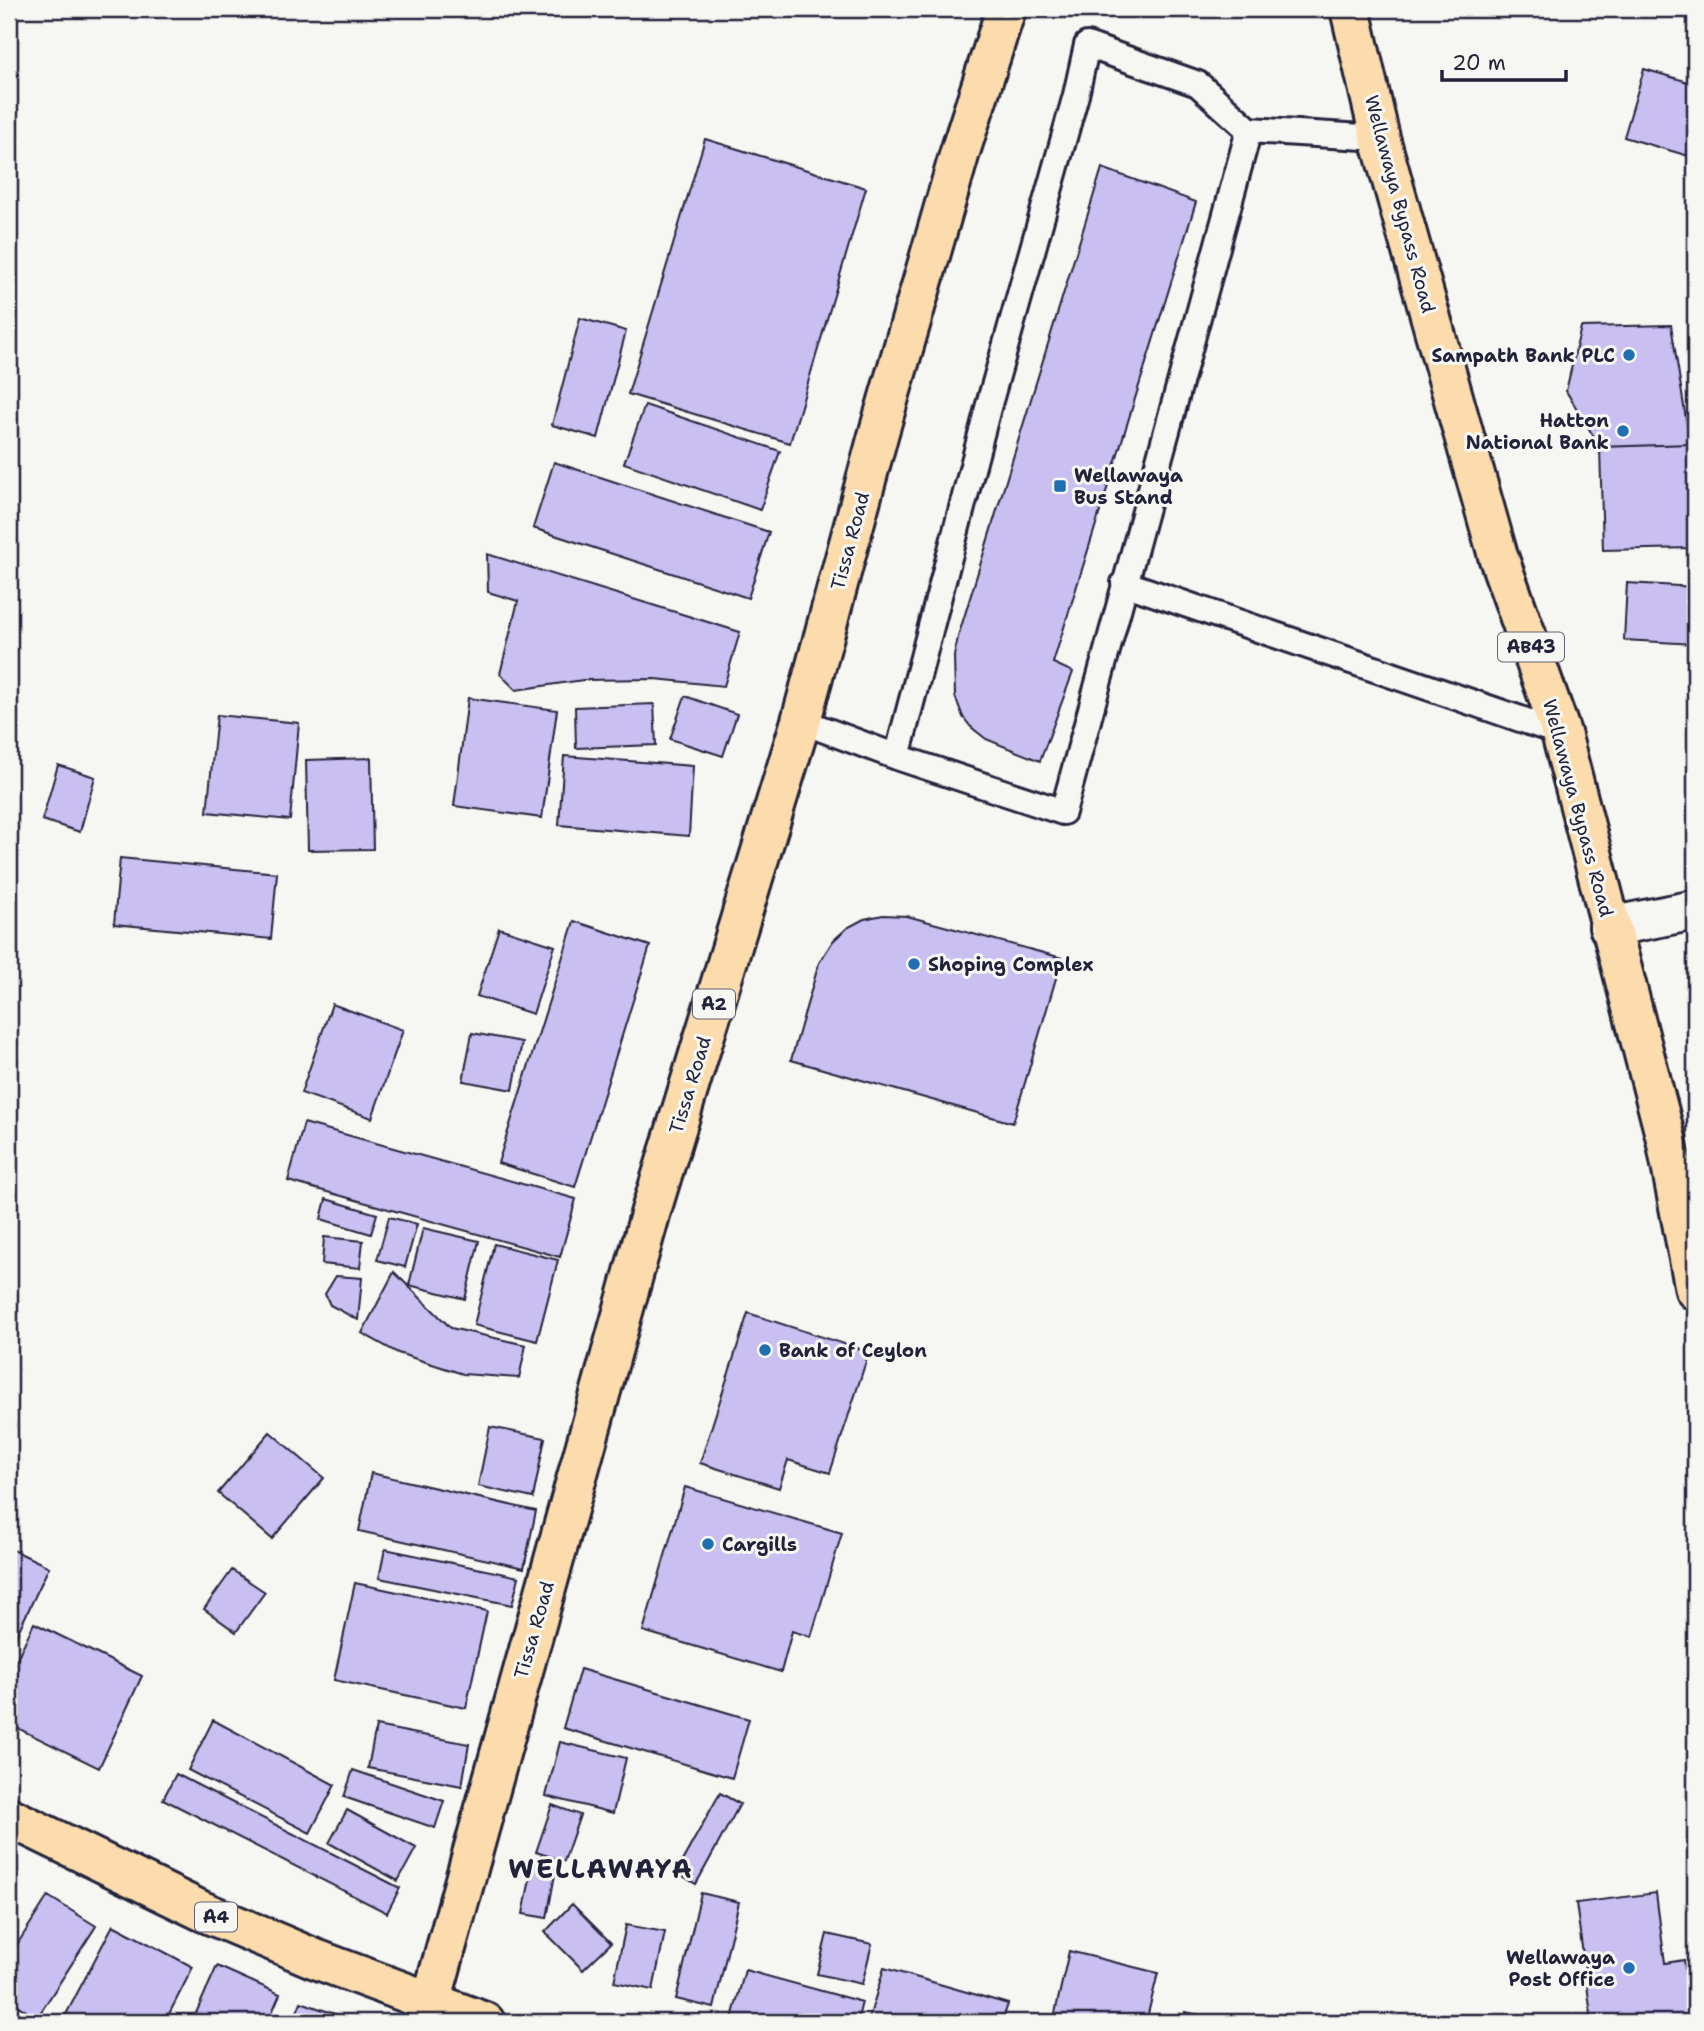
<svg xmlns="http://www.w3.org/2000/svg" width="1704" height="2031" viewBox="0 0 1704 2031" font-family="'Shantell Sans',sans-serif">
	<rect width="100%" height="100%" fill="#f6f6f2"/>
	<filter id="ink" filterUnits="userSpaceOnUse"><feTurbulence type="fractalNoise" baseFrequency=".0143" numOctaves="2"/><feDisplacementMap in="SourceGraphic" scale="14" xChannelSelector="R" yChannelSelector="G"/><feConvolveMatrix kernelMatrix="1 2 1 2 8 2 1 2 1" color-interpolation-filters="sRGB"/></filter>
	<g filter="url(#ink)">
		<path fill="#cabff1" stroke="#22223b" stroke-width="2" d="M1644,69l51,15v60l-3,13 -68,-20z
			M705,139l161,49 -76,255 -162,-49z
			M1102,168l94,34 -143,461 20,9 -33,89 -54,-22 -15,-12 -8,-10 -8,-21 -1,-40 4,-19z
			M1693,238h2v65h-2z
			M580,318l46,13 -28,107 -46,-13z
			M1671,325l19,119 -90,3 -34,-56 15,-64z
			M645,405l135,46 -20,59 -136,-47z
			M1690,444l2,104 -89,2 -3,-103z
			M554,462l215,70 -21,66 -215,-70z
			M487,554l253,78 -16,54 -69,-7 -72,1 -67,10 -16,-16 18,-73 -30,-9z
			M1627,583l68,4v57l-71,-4z
			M685,696l52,18 -14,42 -53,-17z
			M468,698l89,12 -15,108 -88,-12z
			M654,704l2,41 -80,3 -1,-41z
			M217,715l82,8 -9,97 -83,-8z
			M564,756l129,10 -4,70 -130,-11z
			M371,758l2,91 -65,1 -2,-90z
			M58,765l37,12 -15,55 -38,-12z
			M120,858l157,15 -6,66 -157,-15z
			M883,915l24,1 155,42 -49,165 -222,-63 28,-97 14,-22 14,-13 17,-9z
			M574,921l76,25 -75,241 -77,-24z
			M499,928l56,18 -22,68 -56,-18z
			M332,1004l71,26 -31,88 -71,-25z
			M472,1033l50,9 -9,48 -50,-9z
			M304,1123l272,76 -16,58 -272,-76z
			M326,1199l51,15 -6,20 -50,-15z
			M389,1217l28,7 -12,43 -28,-7z
			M423,1228l56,13 -14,58 -56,-14z
			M324,1237l39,4 -3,27 -38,-4z
			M494,1244l64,16 -21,81 -63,-16z
			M394,1272l57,56 75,17 -7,33 -56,-4 -65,-21 -36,-20z
			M336,1276l26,2 -4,42 -28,-15 -5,-11z
			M748,1313l121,39 -39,121 -42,-13 -9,28 -79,-25z
			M490,1427l55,11 -12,60 -55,-12z
			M270,1432l54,46 -52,61 -54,-46z
			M371,1473l165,38 -12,57 -165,-37z
			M685,1487l157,46 -31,104 -19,-6 -11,41 -138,-41z
			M9,1548l40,19 -40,84z
			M385,1549l134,28 -7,28 -133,-27z
			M232,1570l33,22 -29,40 -32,-23z
			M355,1583l132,28 -21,97 -132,-28z
			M34,1623l108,53 -43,92 -90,-44v-49z
			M580,1669l169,50 -17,59 -169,-50z
			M213,1720l122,65 -25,48 -122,-63z
			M376,1726l93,18 -7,42 -94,-18z
			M560,1742l66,16 -13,55 -67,-17z
			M353,1770l91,31 -9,27 -91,-31z
			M176,1774l224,114 -13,25 -224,-114z
			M720,1793l20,11 -44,80 -20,-12z
			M552,1805l28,10 -16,46 -28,-9z
			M347,1810l69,38 -18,33 -69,-38z
			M533,1864l23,5 -9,49 -24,-4z
			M701,1893l38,9 -25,106 -38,-9z
			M1656,1893l9,70 19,-3 7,57 -20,3 1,2h-80l-16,-119z
			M48,1896l48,30 -59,92 -28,-18v-43z
			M572,1904l39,39 -28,27 -38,-38z
			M113,1925l80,42 -28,55h-103z
			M626,1925l39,7 -12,58 -39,-8z
			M827,1934l45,10 -10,40 -45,-10z
			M1069,1951l89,22 -12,49h-93z
			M217,1966l63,28 -12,28h-76z
			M884,1968l124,36 -6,18h-134z
			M745,1970l117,32 -5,20h-126z
			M301,2002l56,20h-64z
			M1185,2012l49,10h-51z"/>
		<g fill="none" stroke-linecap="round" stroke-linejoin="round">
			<g stroke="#22223b" stroke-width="30">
				<path id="lane" d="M1087,45l111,39 51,46 -186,682 -166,-55 91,-349 88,-313z
					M1249,130l131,8
					M1124,583l437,150
					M801,721l96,36"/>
			</g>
			<g stroke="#22223b" stroke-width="44">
				<path id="street" d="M1609,927l86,-17"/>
			</g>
			<g stroke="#22223b" stroke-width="44">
				<path id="primary" d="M1350,9l30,129 118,418 63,177 105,406 29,151"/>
			</g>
			<g stroke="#22223b" stroke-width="44">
				<path id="highway" d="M9,1817l193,94 111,47 172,64
					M431,2002l220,-791 150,-490 78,-289 81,-280 46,-143"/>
			</g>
			<use href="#lane" stroke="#f6f6f2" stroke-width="24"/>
			<use href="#street" stroke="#f6f6f2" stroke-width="38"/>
			<use href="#primary" stroke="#fcdcac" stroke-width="38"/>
			<use href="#highway" stroke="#fcdcac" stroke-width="38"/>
		</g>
	</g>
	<g fill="#1f6fb2" stroke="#f6f6f2" stroke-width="2.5">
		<circle cx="1629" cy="355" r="7"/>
		<circle cx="1623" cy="431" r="7"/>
		<rect x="1053" y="479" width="14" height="14" rx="3.5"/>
		<circle cx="914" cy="964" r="7"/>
		<circle cx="765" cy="1350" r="7"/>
		<circle cx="708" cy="1544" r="7"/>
		<circle cx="1629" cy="1968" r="7"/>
	</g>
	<g text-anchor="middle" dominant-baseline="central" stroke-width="6" stroke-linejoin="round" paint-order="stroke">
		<g fill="#f6f6f2" stroke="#626272" stroke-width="2">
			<rect x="1498" y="632.5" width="66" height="29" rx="5"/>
			<rect x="693" y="989.5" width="42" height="29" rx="5"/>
			<rect x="195" y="1902.5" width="42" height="29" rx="5"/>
		</g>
		<g font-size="18" font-weight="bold" fill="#22223b">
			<text x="1531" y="647">AB43</text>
			<text x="714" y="1004">A2</text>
			<text x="216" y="1917">A4</text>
		</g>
		<g font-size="19" fill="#22223b" stroke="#f6f6f2">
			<text transform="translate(1400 204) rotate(75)">Wellawaya Bypass Road</text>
			<text transform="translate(850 541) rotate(-75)">Tissa Road</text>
			<text transform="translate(1578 808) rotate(75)">Wellawaya Bypass Road</text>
			<text transform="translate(690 1085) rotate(-73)">Tissa Road</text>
			<text transform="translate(534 1630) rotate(-74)">Tissa Road</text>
		</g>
		<g font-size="19" font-weight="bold" fill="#22223b" stroke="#f6f6f2" text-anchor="start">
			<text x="1615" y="355" text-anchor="end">Sampath Bank PLC</text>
			<text x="1609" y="420" text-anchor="end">Hatton<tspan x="1609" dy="22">National Bank</tspan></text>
			<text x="1074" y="475">Wellawaya<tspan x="1074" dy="22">Bus Stand</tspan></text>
			<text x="928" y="964">Shoping Complex</text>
			<text x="779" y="1350">Bank of Ceylon</text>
			<text x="722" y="1544">Cargills</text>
			<text x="1615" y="1957" text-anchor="end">Wellawaya<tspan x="1615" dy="22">Post Office</tspan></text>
		</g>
		<g font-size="26" font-weight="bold" letter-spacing="2" fill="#22223b" stroke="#f6f6f2">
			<text x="601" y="1868">WELLAWAYA</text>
		</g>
	</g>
	<rect width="1704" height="2031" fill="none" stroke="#f6f6f2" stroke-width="35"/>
	<rect x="18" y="18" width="1669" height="1996" fill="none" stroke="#22223b" stroke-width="2.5" filter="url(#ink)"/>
	<path d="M1442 70v10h124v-10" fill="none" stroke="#22223b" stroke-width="3.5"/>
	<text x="1452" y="70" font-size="21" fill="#22223b" stroke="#f6f6f2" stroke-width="5" paint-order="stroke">20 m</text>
</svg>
